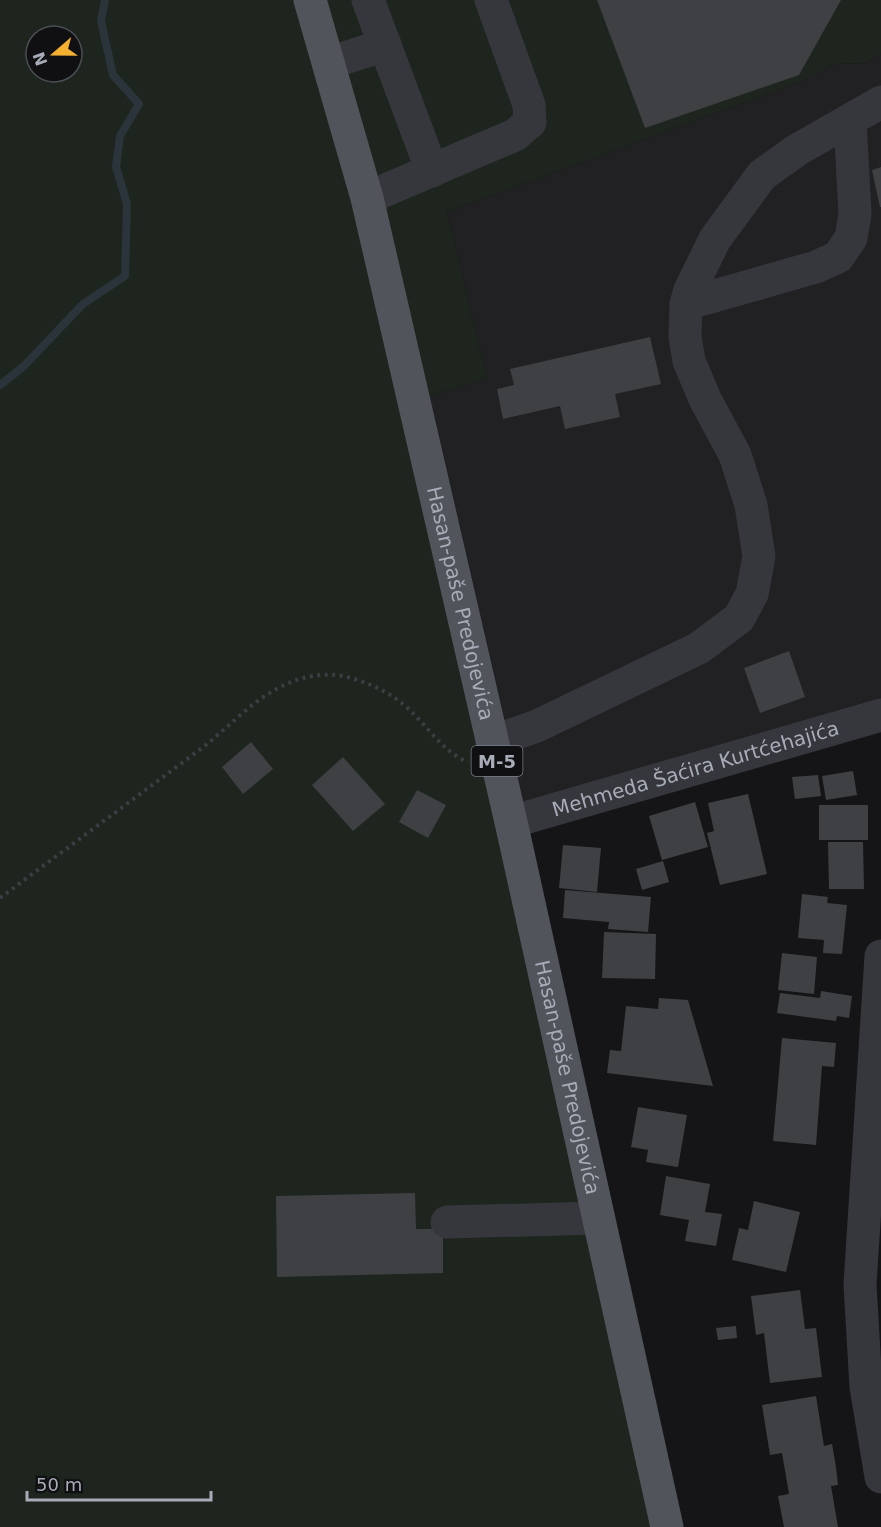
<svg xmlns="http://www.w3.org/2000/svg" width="881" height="1527" viewBox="0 0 881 1527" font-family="'DejaVu Sans',sans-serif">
	<rect width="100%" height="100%" fill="#151517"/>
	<path fill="#212124" d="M881,54v661l-370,107 -97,-421 73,-23 -40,-166 356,-131 31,-17 30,-1z"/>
	<path fill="#1d251e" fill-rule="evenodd" d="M0,0h881v54l-17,9 -30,1 -31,17 -356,131 40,166 -73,23 253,1126h-667zM36,36h36v36h-36z"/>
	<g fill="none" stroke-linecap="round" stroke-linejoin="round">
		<path stroke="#2b343b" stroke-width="8" d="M0,385l24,-19 59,-62 42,-28 2,-72 -11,-37 4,-31 19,-32 -26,-29 -12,-54 4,-21"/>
	</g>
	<path fill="#3f4044" d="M597,0h244l-42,75 -154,53z
		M881,167v40h-1l-8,-37z
		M650,337l11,47 -46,10 5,23 -55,12 -5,-23 -57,13 -6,-30 17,-4 -4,-16z
		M789,651l16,46 -45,16 -16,-45z
		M251,742l22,27 -30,25 -21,-27z
		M343,757l42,47 -32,27 -41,-46z
		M853,771l4,24 -31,5 -4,-24z
		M818,775l3,21 -26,3 -3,-22z
		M417,790l29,15 -18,33 -29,-16z
		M748,794l19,80 -47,11 -13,-52 7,-2 -6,-28z
		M695,802l13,45 -46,13 -13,-44z
		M819,805h49v35h-49z
		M828,842h35l1,47h-35z
		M563,845l38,3 -4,44 -38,-4z
		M663,861l6,21 -27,8 -6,-21z
		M565,890l86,7 -3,35 -40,-3 1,-7 -46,-4z
		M802,894l26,3 -1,6 20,2 -5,49 -19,-1 1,-13 -26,-2z
		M604,932l52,2 -1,45 -53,-1z
		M782,953l35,4 -3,37 -36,-4z
		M821,991l31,5 -3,22 -12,-2 -1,5 -59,-8 3,-20 40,5z
		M659,998l29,2 25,86 -106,-13 3,-23 11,1 5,-45 32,3z
		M782,1038l54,5 -2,24 -12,-1 -6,79 -43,-4z
		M638,1107l49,8 -9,52 -32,-5 2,-12 -17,-3z
		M666,1176l44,8 -5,28 17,2 -6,32 -31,-5 4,-21 -29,-5z
		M415,1193l1,36h27v44l-166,4 -1,-81z
		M754,1201l46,11 -14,60 -54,-12 7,-32 9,2z
		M800,1290l5,39 11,-1 6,49 -52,6 -6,-50 -8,2 -5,-39z
		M736,1326l1,12 -19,2 -2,-12z
		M816,1396l8,50 8,-2 4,23 2,18 -7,1 7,41h-54l-6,-31 11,-2 -7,-41 -12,2 -8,-50z"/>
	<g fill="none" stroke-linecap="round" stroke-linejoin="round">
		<path stroke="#3c3e43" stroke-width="4" stroke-dasharray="3 4.5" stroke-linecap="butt" d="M0,898c66,-49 132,-98 198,-147 26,-19 47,-44 75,-60 23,-14 52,-21 78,-13 20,6 38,14 53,27 21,17 38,47 64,57"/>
		<g stroke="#36373c" stroke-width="33">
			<path d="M368,0l64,171"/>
			<path d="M329,63l56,-18"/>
			<path d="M367,198l148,-63 15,-13 -1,-17 -38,-105"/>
			<path d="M686,304l130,-37 22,-10 13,-19 4,-24 -5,-94"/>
			<path d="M492,742l45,-16 162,-78 40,-30 13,-24 7,-38 -8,-51 -16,-50 -30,-56 -16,-38 -4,-24 1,-33 4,-14 25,-51 47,-64 35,-25 84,-48"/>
			<path id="s1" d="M511,822l370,-107"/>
			<path d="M881,956l-21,329 6,102 15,90"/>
			<path d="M447,1222l151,-4"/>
		</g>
		<path stroke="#52545b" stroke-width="33" id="s2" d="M310,0l57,198 144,624 156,705"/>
	</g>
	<g text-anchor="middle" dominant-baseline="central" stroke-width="4.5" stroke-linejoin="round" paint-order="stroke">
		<rect fill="#101012" stroke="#7a7d86" stroke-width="1.5" x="471.5" y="746" width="51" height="30" rx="4.5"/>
		<g font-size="18" font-weight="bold" fill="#a7acb8">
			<text x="497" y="761">M-5</text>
		</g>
		<g font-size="20" fill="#a7acb8" stroke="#101012">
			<text stroke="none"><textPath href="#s2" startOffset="622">Hasan-paše Predojevića</textPath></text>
			<text stroke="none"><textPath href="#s1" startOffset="192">Mehmeda Šaćira Kurtćehajića</textPath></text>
			<text stroke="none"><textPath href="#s2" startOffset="1108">Hasan-paše Predojevića</textPath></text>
		</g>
	</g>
	<g transform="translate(54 54) rotate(250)"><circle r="28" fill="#101012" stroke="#4c4e54" stroke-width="1.5"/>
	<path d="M0-4.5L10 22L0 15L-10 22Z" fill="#f4b131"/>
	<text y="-9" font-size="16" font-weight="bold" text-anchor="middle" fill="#a7acb8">N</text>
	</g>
	<path d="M27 1491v9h184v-9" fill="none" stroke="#a7acb8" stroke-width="3"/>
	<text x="36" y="1491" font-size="18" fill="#a7acb8" stroke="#101012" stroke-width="4.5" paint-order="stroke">50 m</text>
</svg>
